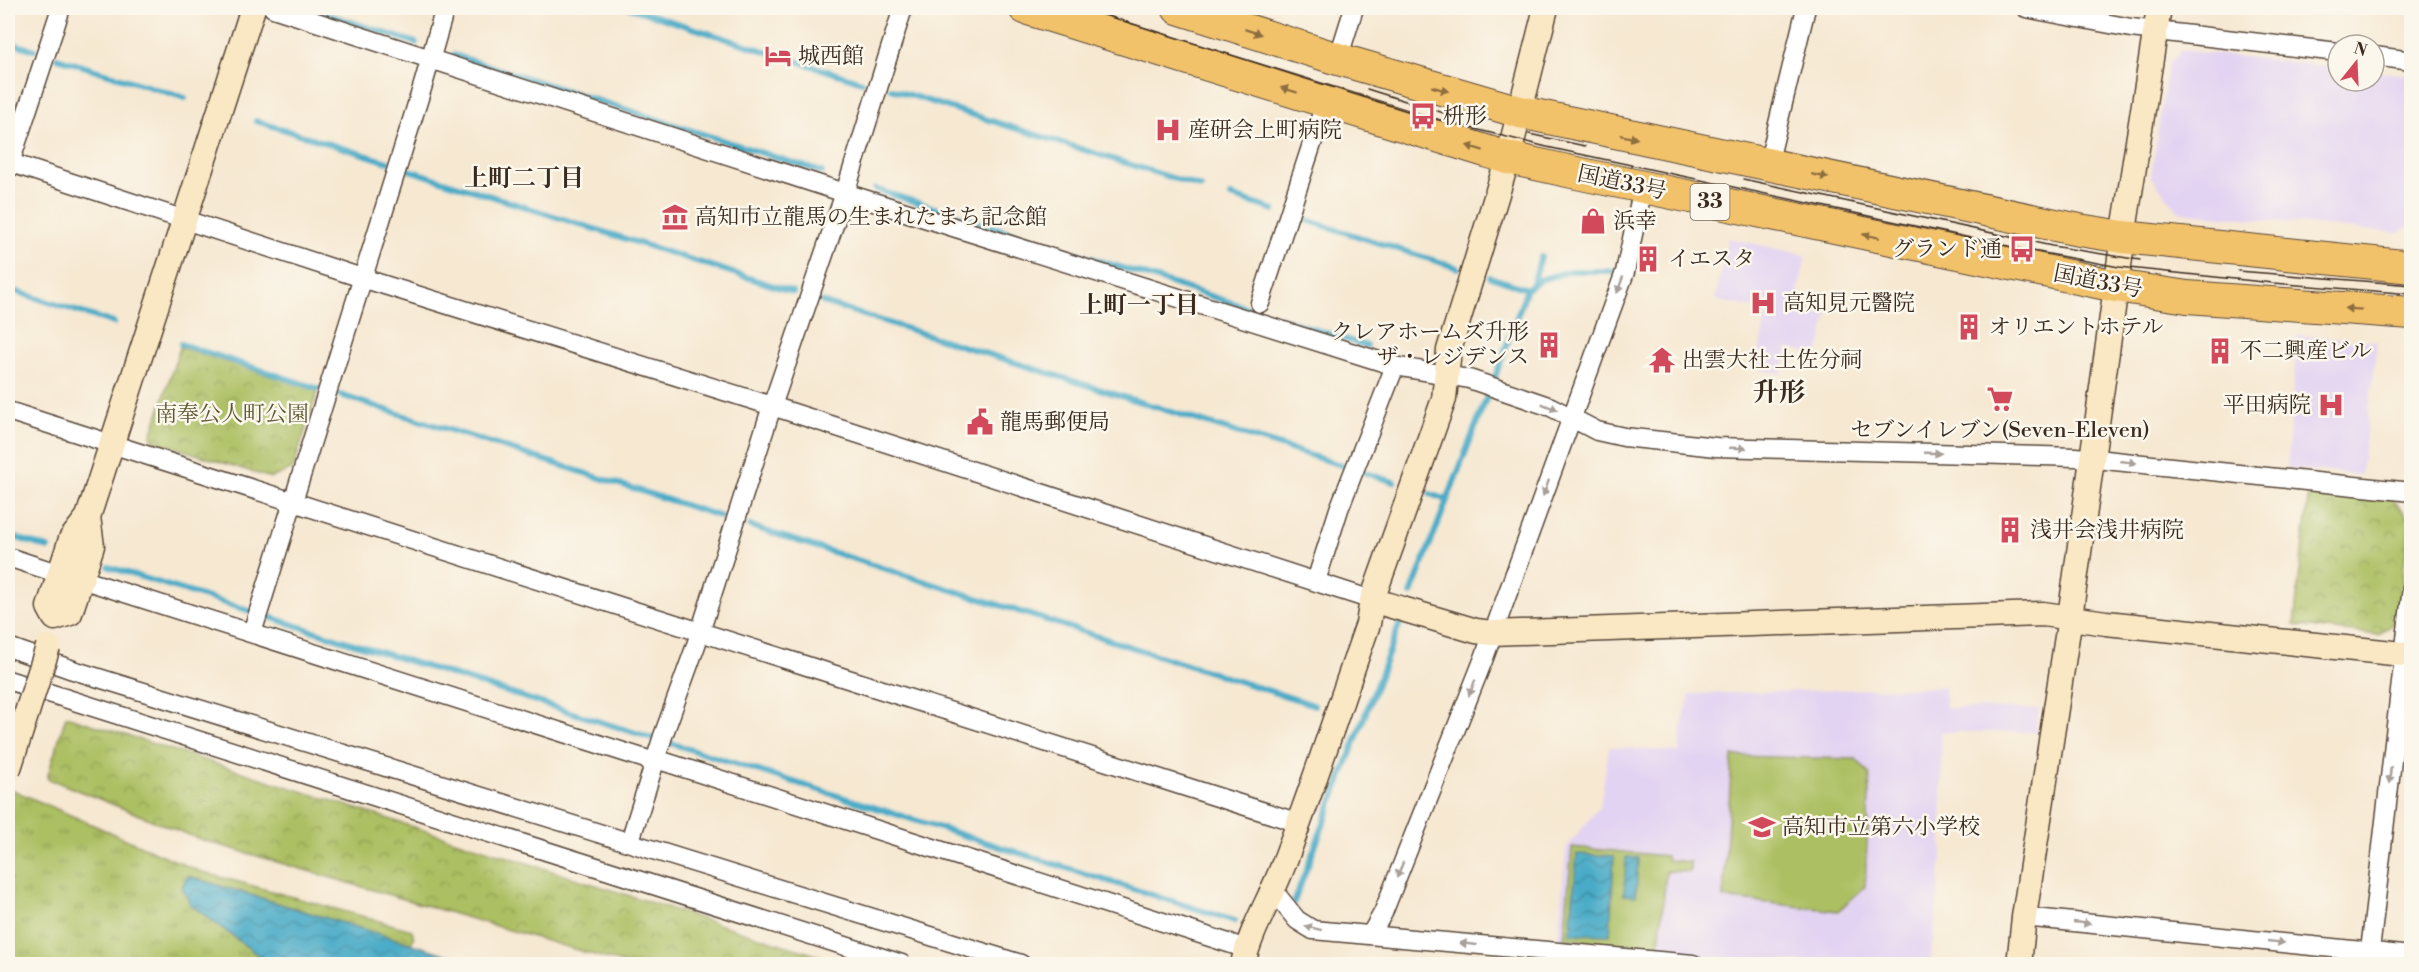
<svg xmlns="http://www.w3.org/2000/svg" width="2419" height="972" viewBox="0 0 2419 972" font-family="'Libre Bodoni','Noto Serif JP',serif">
	<defs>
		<pattern id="grass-tufts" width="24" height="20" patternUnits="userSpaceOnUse" patternTransform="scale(1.5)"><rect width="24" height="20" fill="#acbf62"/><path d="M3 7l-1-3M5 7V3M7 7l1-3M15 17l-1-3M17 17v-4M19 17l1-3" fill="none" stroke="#8d9b50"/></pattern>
		<pattern id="park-crowns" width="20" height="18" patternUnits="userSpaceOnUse" patternTransform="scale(1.5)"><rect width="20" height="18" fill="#acbf62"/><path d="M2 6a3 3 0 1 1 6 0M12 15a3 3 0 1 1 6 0" fill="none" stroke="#8d9b50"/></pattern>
		<pattern id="water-waves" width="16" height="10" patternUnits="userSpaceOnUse" patternTransform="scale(1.5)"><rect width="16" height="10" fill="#48abc7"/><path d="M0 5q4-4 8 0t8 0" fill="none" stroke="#3d8ba1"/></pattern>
	</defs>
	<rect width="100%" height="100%" fill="#fbf7ec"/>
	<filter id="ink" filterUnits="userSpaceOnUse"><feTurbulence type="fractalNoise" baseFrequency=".0167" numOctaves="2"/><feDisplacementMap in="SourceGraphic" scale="12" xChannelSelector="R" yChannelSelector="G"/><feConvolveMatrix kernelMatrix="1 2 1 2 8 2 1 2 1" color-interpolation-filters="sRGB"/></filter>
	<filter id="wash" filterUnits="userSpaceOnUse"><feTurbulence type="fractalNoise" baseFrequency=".008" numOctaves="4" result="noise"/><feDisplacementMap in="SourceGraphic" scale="24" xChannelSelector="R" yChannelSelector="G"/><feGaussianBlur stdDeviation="1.35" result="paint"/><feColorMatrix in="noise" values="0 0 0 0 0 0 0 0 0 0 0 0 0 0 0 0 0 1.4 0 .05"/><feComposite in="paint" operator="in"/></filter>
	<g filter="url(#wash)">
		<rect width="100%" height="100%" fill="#f6e8d1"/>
		<path fill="#e3d3f2" d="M2181,50l157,17v14h36v-10l37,4v149l-12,9 -220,-21 -28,-35 17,-113z
			M1728,238l78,17 -11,51 33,7 -10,42 -30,-7 -6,26 -26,-5 11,-58 -52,-11z
			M2297,335l80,7 -16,133 -74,-7z
			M1944,687l2,21 93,1 -4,23h-94l1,126 -12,106h-97l-276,-17 9,-99 34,-42 9,-59 70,5 3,-27 8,-31z"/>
		<path fill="url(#grass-tufts)" stroke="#747440" stroke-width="1.5" d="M8,788l191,83 213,59 2,8 -4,6 -222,-68 2,28 80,60h-251l-11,-6z"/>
		<path fill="url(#park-crowns)" stroke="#747440" stroke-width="1.5" d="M180,347l138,44 -25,78 -22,9 -116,-37 -4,-5z
			M2309,490l83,8 18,22 -13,100 -19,15 -84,-10z
			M66,716l778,248h-219l-426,-125 -152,-61z"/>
		<path fill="#acbf62" stroke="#747440" stroke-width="1.5" d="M1732,756l124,3 14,15 -5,113 -27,24 -115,-13z
			M1572,847l94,9 1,4 23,2v10l-24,-1 -7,77 -95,-9z"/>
		<path fill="url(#water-waves)" stroke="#426a72" stroke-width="1.5" d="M1577,854l37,2 -4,79 -40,-1z
			M1626,857l12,1 -2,38 -12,-1z
			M188,876l290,88h-208l-80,-60 -8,-17z"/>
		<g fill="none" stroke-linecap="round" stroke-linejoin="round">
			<path stroke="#48abc7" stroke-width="6" d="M308,8l108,35
				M630,8l232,74
				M8,42l26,8
				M454,55l368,117
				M57,58l128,40
				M891,89l310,98
				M256,121l132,41
				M409,170l384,122
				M875,189l492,157
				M1231,196l43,14
				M1303,219l155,49
				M1490,277l37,12
				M1533,284l8,-27
				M8,289l106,34
				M822,302l525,165
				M181,344l138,45
				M1495,377l32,-88 15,-10 29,-8h44
				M340,395l382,122
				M1363,472l31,10
				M1430,494l17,6
				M750,526l564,179
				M8,535l40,13
				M109,567l144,45
				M1411,594l77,-200
				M263,615l392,124
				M670,743l565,178
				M1294,902l106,-279"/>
		</g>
	</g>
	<g filter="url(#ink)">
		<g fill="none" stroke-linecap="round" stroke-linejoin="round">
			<g stroke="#574639" stroke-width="21">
				<path id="street" d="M273,8l572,185 550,173 74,13 82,28 46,24 27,6 92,10 360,10 336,35
					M2026,8l105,20 207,24
					M2374,56l38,5
					M1338,59l16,-51
					M8,162l354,116 410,128 600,194
					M1768,165l38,-157
					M8,169l53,-161
					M1260,303l66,-202
					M8,411l1291,412
					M8,557l52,17
					M81,579l574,183
					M1316,581l23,-72 56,-143
					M252,633l171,-548 22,-77
					M8,647l65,23 948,294
					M8,680l894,284
					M656,759l591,190
					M630,841l33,-105 33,-91 76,-239 73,-213 58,-185
					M1272,889l25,31 16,10 380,34
					M2024,917l388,39
					M1371,934l12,-21 101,-255 141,-386 18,-85
					M2370,951l42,-364"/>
			</g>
			<g stroke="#574639" stroke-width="27">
				<path id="secondary" d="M88,517l4,29 -22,67 -15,5 -6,-11 22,-68 17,-22 165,-509
					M1372,600l104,31 16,2 551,-19 63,9 306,32
					M1243,964c8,-36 29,-67 41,-101 30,-79 56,-159 84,-239l4,-24 72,-201 5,-49 59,-192 38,-150
					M2019,964l5,-47 46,-300 53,-380 36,-229"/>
			</g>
			<g stroke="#574639" stroke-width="34">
				<path id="highway" d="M1025,8l483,150 64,14 544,114 71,11 225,16
					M1178,8l160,51 182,53 559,118 44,7 289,30"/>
			</g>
			<use href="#street" stroke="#fff" stroke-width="18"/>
			<use href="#secondary" stroke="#fae7c3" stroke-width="24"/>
			<use href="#highway" stroke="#f2c26a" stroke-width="32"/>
			<path stroke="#3b2a1e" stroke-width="1.5" d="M1083,8l340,108 124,31 475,102 97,18 154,16 139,11
				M1367,89l80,25
				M1529,134l56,12
				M1743,179l309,67 88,14
				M2238,271l174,14"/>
			<g stroke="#574639" stroke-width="27" stroke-linecap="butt">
				<path id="secondary-bridge" d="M8,771l40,-124"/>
			</g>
			<use href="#secondary-bridge" stroke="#fae7c3" stroke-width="24"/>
		</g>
		<defs><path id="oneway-solid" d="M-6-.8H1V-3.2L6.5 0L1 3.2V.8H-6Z" transform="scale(1.5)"/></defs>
		<g fill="#8d6e40">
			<use href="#oneway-solid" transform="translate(1253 32) rotate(18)"/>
			<use href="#oneway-solid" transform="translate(1440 89) rotate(16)"/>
			<use href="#oneway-solid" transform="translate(1289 90) rotate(-163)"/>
			<use href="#oneway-solid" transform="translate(1629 137) rotate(12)"/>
			<use href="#oneway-solid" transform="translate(1475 148) rotate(-163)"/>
			<use href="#oneway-solid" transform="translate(1820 176) rotate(12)"/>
			<use href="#oneway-solid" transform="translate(1871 236) rotate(-168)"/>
			<use href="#oneway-solid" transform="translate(2353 309) rotate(-176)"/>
		</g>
		<g fill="#a79f9a">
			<use href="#oneway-solid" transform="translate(1620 285) rotate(110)"/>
			<use href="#oneway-solid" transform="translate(1550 407) rotate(22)"/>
			<use href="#oneway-solid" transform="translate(1738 448) rotate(2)"/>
			<use href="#oneway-solid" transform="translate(1933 453) rotate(2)"/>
			<use href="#oneway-solid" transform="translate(2128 462) rotate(6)"/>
			<use href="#oneway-solid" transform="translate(1546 488) rotate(110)"/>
			<use href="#oneway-solid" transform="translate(1472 688) rotate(112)"/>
			<use href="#oneway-solid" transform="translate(2390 775) rotate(96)"/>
			<use href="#oneway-solid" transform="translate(1400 870) rotate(112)"/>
			<use href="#oneway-solid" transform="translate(2082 923) rotate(6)"/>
			<use href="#oneway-solid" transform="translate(1313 928) rotate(-166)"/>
			<use href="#oneway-solid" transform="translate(2276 942) rotate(6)"/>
			<use href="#oneway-solid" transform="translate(1468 944) rotate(-174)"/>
		</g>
	</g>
	<defs>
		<g id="hotel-bare" transform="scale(2.07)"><path d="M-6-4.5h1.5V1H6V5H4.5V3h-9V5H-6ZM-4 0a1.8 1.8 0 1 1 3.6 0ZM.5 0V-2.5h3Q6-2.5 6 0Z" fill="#d1495b" stroke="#fbf7ec" stroke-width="2.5" paint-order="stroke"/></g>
		<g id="bus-bare" transform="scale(2.07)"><path d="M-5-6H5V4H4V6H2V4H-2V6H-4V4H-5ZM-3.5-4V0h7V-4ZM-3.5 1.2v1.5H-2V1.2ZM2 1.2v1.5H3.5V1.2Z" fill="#d1495b" stroke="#fbf7ec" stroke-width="2.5" paint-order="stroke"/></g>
		<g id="hospital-bare" transform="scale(2.07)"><path d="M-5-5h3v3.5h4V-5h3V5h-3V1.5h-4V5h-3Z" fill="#d1495b" stroke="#fbf7ec" stroke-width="2.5" paint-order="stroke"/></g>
		<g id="museum-bare" transform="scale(2.07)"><path d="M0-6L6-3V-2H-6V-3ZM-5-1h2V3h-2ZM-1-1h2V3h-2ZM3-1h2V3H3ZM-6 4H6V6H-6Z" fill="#d1495b" stroke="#fbf7ec" stroke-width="2.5" paint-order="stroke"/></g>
		<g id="shop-bare" transform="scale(2.07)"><path d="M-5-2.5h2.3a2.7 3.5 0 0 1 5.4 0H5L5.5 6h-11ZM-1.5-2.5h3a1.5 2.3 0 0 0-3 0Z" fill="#d1495b" stroke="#fbf7ec" stroke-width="2.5" paint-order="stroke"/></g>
		<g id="building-bare" transform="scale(2.07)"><path d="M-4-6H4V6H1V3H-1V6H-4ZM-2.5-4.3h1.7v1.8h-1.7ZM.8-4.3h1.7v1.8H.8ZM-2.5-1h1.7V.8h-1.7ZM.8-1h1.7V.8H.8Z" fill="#d1495b" stroke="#fbf7ec" stroke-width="2.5" paint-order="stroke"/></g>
		<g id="temple-bare" transform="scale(2.07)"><path d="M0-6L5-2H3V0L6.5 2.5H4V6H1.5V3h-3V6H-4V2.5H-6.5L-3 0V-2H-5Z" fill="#d1495b" stroke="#fbf7ec" stroke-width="2.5" paint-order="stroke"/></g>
		<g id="supermarket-bare" transform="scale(2.07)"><path d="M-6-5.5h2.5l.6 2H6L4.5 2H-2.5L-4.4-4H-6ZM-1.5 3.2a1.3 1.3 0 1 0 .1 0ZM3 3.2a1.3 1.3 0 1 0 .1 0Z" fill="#d1495b" stroke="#fbf7ec" stroke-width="2.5" paint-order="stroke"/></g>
		<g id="civic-bare" transform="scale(2.07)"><path d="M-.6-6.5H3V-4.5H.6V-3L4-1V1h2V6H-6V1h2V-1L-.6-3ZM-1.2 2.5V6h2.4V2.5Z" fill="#d1495b" stroke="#fbf7ec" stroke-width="2.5" paint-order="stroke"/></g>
		<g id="school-bare" transform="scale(2.07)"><path d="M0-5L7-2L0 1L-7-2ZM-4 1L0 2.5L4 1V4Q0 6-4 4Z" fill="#d1495b" stroke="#fbf7ec" stroke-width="2.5" paint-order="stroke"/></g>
	</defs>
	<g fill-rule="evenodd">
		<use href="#hotel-bare" x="778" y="56"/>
		<use href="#bus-bare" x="1423" y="116"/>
		<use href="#hospital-bare" x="1168" y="130"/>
		<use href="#museum-bare" x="675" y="217"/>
		<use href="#shop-bare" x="1593" y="221"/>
		<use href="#bus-bare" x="2022" y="249"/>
		<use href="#building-bare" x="1648" y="259"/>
		<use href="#hospital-bare" x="1763" y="303"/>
		<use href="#building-bare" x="1969" y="327"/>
		<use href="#building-bare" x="1549" y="345"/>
		<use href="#building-bare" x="2220" y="351"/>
		<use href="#temple-bare" x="1662" y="360"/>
		<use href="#supermarket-bare" x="2000" y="399"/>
		<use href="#hospital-bare" x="2331" y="405"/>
		<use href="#civic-bare" x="980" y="422"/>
		<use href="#building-bare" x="2010" y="530"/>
		<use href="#school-bare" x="1762" y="827"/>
	</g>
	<g text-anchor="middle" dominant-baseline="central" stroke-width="5" stroke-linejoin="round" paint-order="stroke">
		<rect fill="#fbf7ec" stroke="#75685c" stroke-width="1.5" x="1690.5" y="184" width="39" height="36" rx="4.5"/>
		<g font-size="21" font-weight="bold" fill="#3b2a1e">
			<text x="1710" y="202">33</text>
		</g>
		<g font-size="22" fill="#3b2a1e" stroke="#fbf7ec" text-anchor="start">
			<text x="798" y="56">城西館</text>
			<text x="1443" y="116">枡形</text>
			<text x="1188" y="130">産研会上町病院</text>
			<text x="695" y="217">高知市立龍馬の生まれたまち記念館</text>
			<text x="1613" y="221">浜幸</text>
			<text x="2002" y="249" text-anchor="end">グランド通</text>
			<text x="1668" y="259">イエスタ</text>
			<text x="1783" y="303">高知見元醫院</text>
			<text x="1989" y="327">オリエントホテル</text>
			<text x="1529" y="332" text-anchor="end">クレアホームズ升形<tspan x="1529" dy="25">ザ・レジデンス</tspan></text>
			<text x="2240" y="351">不二興産ビル</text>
			<text x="1682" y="360">出雲大社 土佐分祠</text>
			<text x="2311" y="405" text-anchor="end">平田病院</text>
			<text x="1000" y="422">龍馬郵便局</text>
			<text x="2000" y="430" text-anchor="middle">セブンイレブン(Seven-Eleven)</text>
			<text x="2030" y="530">浅井会浅井病院</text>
			<text x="1782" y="827">高知市立第六小学校</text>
		</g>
		<g font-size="22" fill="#3b2a1e" stroke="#fbf7ec">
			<text transform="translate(1622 183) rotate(12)">国道33号</text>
			<text transform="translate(2098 282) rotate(11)">国道33号</text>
		</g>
		<g font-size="22" fill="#5d5732" stroke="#fbf7ec">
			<text x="232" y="414">南奉公人町公園</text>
		</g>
		<g font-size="24" font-weight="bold" fill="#3b2a1e" stroke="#fbf7ec">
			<text x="524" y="179">上町二丁目</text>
			<text x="1139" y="306">上町一丁目</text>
		</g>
		<g font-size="26" font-weight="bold" fill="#3b2a1e" stroke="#fbf7ec">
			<text x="1779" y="393">升形</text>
		</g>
	</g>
	<rect width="2419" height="972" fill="none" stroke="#fbf7ec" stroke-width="30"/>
	<g transform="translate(2356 63) rotate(18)"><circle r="28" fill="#fbf7ec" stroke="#aea59a" stroke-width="1.5"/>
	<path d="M0-4.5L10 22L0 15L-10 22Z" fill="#d1495b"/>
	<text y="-9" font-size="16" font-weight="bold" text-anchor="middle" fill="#3b2a1e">N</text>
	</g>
</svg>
